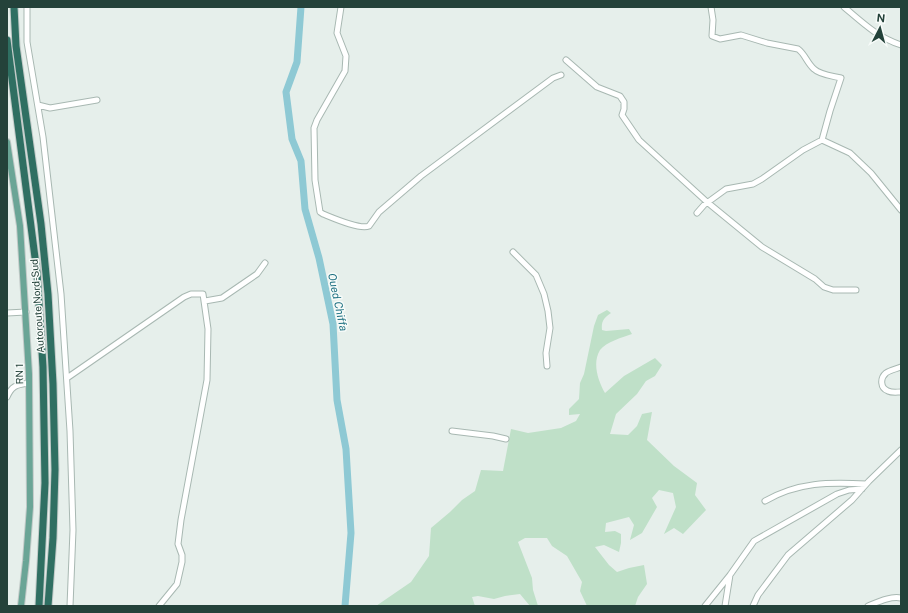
<svg xmlns="http://www.w3.org/2000/svg" width="908" height="613" viewBox="0 0 908 613" font-family="'Public Sans',sans-serif">
	<rect width="100%" height="100%" fill="#e6efeb"/>
	<path fill="#bfe0c8" d="M607,310l4,3c-7,5 -10,8 -9,17l4,1 23,-2 3,5c-9,3 -26,8 -32,16 -8,13 -2,31 5,43l19,-17 31,-18 7,7 -7,11 -9,5 -9,13 -21,20 -6,20 18,1 9,-9 5,-12 10,-2 -5,28 27,26 23,17 -2,12 11,15 -23,24 -9,-6 -10,6 12,-27 -3,-14 -14,-3 -7,8 5,9 -15,26 -12,7 4,-15 -5,-8 -23,6 -1,9 10,-1 6,3v9l-2,9 -15,-7 -9,2 14,18 8,7 12,-4 15,-3 3,19 -9,13 -3,9h-48l-7,-15 2,-9 -15,-26 -15,-10 -5,-8h-22l-7,4 14,36 1,12 5,16h-8l-10,-12 -15,2 -11,3 -16,-3 -6,1 3,9h-99l35,-24 18,-26 2,-28 19,-16 12,-12 13,-9 6,-21 22,1 8,-42 17,4 33,-5 15,-7 4,-7 -11,1v-6l10,-10 1,-16 4,-9 10,-48 4,-11z"/>
	<g fill="none" stroke-linecap="round" stroke-linejoin="round">
		<path stroke="#8ec9d4" stroke-width="7" d="M301,7l-4,55 -11,30 6,47 9,22 4,48 14,49 14,66 4,76 9,49 5,84 -6,73"/>
		<g stroke="#a8b8b2" stroke-width="7">
			<path id="minor" d="M27,7v35l16,95 18,157 9,137 3,99 -3,76
				M341,7l-4,26 9,23 -1,15 -28,49 -3,8 1,52 5,32 3,2c10,4 37,16 46,12l10,-14 42,-36 132,-98 8,-3
				M711,7l2,13 -1,16 8,3 21,-4 26,8 31,6c7,5 9,14 16,20 6,6 19,7 27,9l-11,33 -8,29
				M844,7c19,16 33,30 57,38
				M566,60l31,27 23,9 4,6v7l-2,6 17,25 68,62 55,45 53,32 9,8 9,3h23
				M38,105l12,3 47,-8
				M822,140l28,13 21,20 30,37
				M697,213l7,-8 22,-16 27,-5 9,-5 41,-29 19,-10
				M513,252l23,23 8,19 4,17 2,17 -4,25 1,13
				M205,301l17,-3 35,-24 8,-11
				M7,313l19,-1
				M901,367c-5,2 -11,3 -15,6 -6,5 -6,15 2,18 4,2 9,1 13,1
				M67,378l117,-81 7,-3h12l5,35 -1,51 -26,140 -3,24 4,11v7l-5,22 -18,22
				M7,397c5,-12 10,-12 22,-14
				M452,431l41,5 13,3
				M765,501c33,-19 64,-19 101,-17
				M705,606l25,-31 24,-34 83,-47 12,-4 13,-1
				M725,606l5,-31
				M753,606l5,-11 30,-40 64,-55 17,-19 32,-31
				M868,606c10,-4 22,-10 33,-8"/>
		</g>
		<g stroke="#c2cac8" stroke-width="8">
			<path id="major" d="M7,142l13,84 9,148 1,133 -4,54 -5,45"/>
		</g>
		<g stroke="#c2cac8" stroke-width="9">
			<path id="highway" d="M14,7l2,39 25,178 7,70 5,90 2,86 -2,68 -5,68
				M7,40l30,233 6,94 2,116 -6,123"/>
		</g>
		<use href="#minor" stroke="#fff" stroke-width="5"/>
		<use href="#major" stroke="#6aa596" stroke-width="6"/>
		<use href="#highway" stroke="#2f6f62" stroke-width="7"/>
	</g>
	<g text-anchor="middle" dominant-baseline="central" stroke-width="3" stroke-linejoin="round" paint-order="stroke">
		<g font-size="10" fill="#24423a" stroke="#f7fbf9">
			<text transform="translate(37 306) rotate(-94)">Autoroute Nord-Sud</text>
			<text transform="translate(19 374) rotate(-91)">RN 1</text>
		</g>
		<g font-size="11" font-style="italic" fill="#1c6f80" stroke="#f7fbf9">
			<text transform="translate(338 302) rotate(78)">Oued Chiffa</text>
		</g>
	</g>
	<rect width="908" height="613" fill="none" stroke="#24423a" stroke-width="16"/>
	<g transform="translate(880 28) rotate(6)" stroke="#f7fbf9" stroke-width="3" paint-order="stroke">
	<path d="M0-3L7 15L0 10L-7 15Z" fill="#24423a"/>
	<text y="-6" font-size="11" font-weight="bold" text-anchor="middle" fill="#24423a">N</text>
	</g>
</svg>
